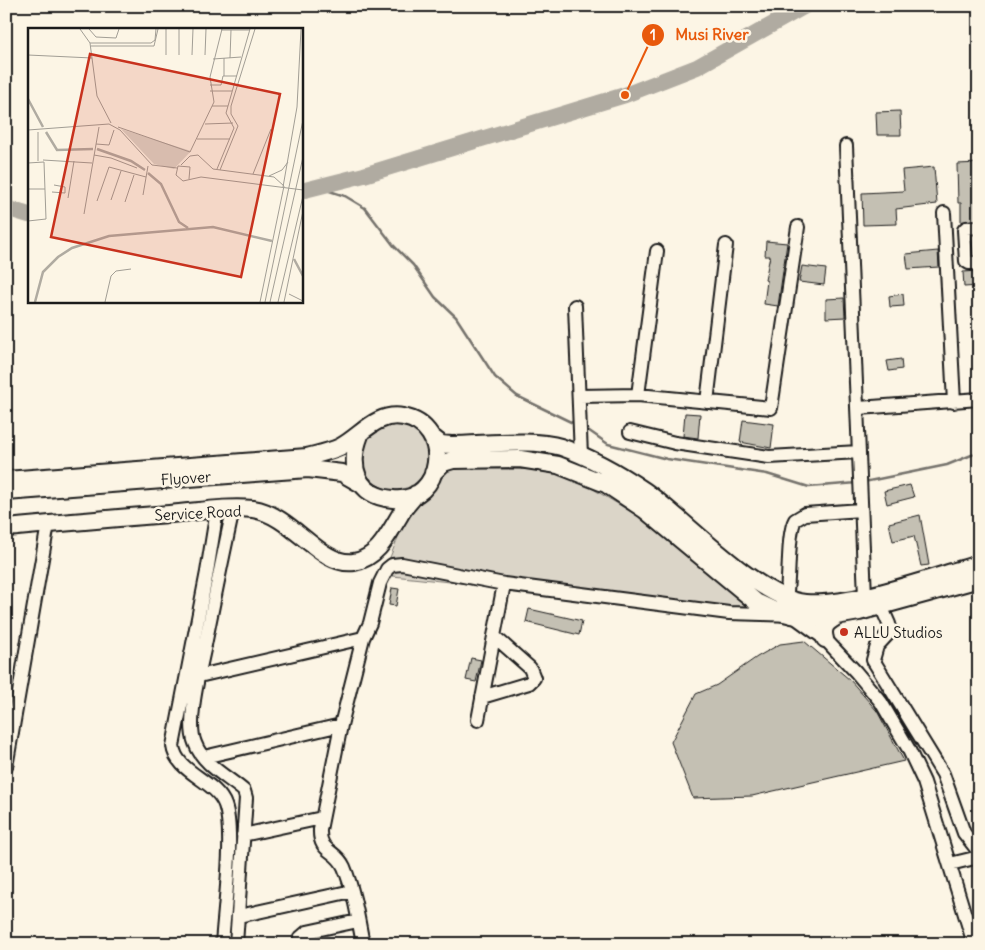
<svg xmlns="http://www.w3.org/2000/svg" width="985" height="950" viewBox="0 0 985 950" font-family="Delius,sans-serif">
	<rect width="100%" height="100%" fill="#fcf5e5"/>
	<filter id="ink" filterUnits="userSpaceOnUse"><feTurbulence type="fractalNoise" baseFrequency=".02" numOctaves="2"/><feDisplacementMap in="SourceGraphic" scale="10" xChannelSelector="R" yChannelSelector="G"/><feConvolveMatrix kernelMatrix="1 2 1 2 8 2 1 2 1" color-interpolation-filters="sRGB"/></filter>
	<g filter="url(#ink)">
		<path fill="#dbd5c8" stroke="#7c7872" d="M362 457a33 33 0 1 1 66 0a33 33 0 1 1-66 0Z
			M445,468l106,2 32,13 55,33 50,38 61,55 -118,-8 -248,-26 27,-68z"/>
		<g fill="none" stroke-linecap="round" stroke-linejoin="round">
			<path stroke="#75726c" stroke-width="2.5" d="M317,187l28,9 20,12 29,38 19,19 22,32 21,20 39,60 22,19 58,28
				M585,428l23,16 59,15 100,15 42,13 48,-4
				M864,482l83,-17 32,-13"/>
			<path stroke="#b0aba1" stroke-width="16" d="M301,191l63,-16 261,-80 72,-28 108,-61
				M6,208l23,7"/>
		</g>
		<path fill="#c4c0b3" stroke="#1c1c1c" d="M900,111l1,24h-24l-1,-23z
			M979,163v56l-18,3v-19h-3l-1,-39z
			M934,167l3,37 -41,5 1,15 -34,1 -1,-32 42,-2 -2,-21z
			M766,241l21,2 -9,63 -14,-2 3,-23 -2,-1 5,-24h-5z
			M938,251l1,16 -31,2 -2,-15z
			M802,266l24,3 -2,16 -25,-3z
			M979,271v15l-15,1 -1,-15z
			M903,294l1,12 -14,1 -1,-11z
			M844,298l1,19 -19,1v-19z
			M901,359l1,10 -13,2 -2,-10z
			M685,413l15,1 -2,24 -15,-2z
			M743,420l31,4 -3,24 -31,-6z
			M910,485l4,12 -27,7 -3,-13z
			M920,515l9,50 -8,1 -7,-30 -21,5 -4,-18z
			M392,588l7,1 -3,17 -7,-1z
			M529,609l53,12 -3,14 -53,-13z
			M804,641l46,39 27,31 27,50 -152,35 -59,2 -22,-56 25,-48 21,-9 40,-28 23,-13z
			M471,658l10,2 -5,22 -10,-2z"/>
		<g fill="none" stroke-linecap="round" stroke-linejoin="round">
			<g stroke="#1c1c1c" stroke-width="16">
				<path id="minor" d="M846,146l19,450
					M944,213l10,189
					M979,227l-13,1 -2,2 2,31 3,2h10
					M575,306l6,150
					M638,395l19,-144
					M579,396l59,-1 133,13 27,-181
					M707,402l19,-157
					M859,408l120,-9
					M630,432l45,11 94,14 90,-5
					M217,510l-10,62 -34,174c3,27 43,34 52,59 10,27 -1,107 -3,139
					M233,510c-10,45 -19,90 -28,135 -5,24 -19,77 -10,98 8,22 33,34 49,48l2,7 -10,146
					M786,599c4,-21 1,-65 9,-79l10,-6 56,-4
					M881,606l8,18v9l-12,13 -4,14 70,114 21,59 15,19
					M199,676l164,-38
					M482,697l47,-14 5,-5 -4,-10 -35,-31
					M478,720l26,-136
					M204,757l137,-32
					M6,767l42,-243
					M243,835l79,-17
					M950,864l29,-7
					M239,916l113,-25
					M300,944v-6l7,-6 51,-11
					M363,944c-5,-26 -9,-53 -19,-77 -8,-18 -25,-14 -24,-37l21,-105 22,-87 7,-15 10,-40 7,-14 5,-4 10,-1 102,20 225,29 63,2 33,24 31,33 25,30 27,46 16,34 50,162"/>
			</g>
			<g stroke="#1c1c1c" stroke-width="20">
				<path id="major" d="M432,437l9,7 10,1c31,0 82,-7 110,2 29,10 59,27 84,44 41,29 112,107 160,112 47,4 127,-26 174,-39
					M433,473l10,-10 10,-3 67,-1 38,6 48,19 39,26 111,92 17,8 19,5 27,4 40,-7 120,-33
					M6,480l301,-23c11,-3 22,-5 33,-10 21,-11 36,-35 63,-30 51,9 40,87 -10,82 -37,-3 -45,-33 -33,-64
					M6,492l302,-23 34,4 21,12
					M6,528c55,-5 109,-10 163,-14 27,-2 57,-8 84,-5 40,6 67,58 101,53 24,-4 35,-29 46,-47 4,-8 11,-14 16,-21
					M825,639c-4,-14 4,-18 15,-24"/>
			</g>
			<use href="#minor" stroke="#fcf5e5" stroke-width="12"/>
			<use href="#major" stroke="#fcf5e5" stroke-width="16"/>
		</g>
	</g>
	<circle fill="#c8321e" stroke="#fcf5e5" stroke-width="2" cx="844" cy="632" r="5"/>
	<g text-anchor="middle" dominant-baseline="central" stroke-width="5" stroke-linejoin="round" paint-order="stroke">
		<g font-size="15" fill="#1c1c1c" stroke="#fcf5e5">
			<text transform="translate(186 478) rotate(-4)">Flyover</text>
			<text transform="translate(198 513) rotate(-3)">Service Road</text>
		</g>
		<g font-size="15" fill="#1c1c1c" stroke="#fcf5e5" text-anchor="start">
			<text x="854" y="632">ALLU Studios</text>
		</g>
	</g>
	<g transform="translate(28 28)">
		<rect width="275" height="275" fill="#fcf5e5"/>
		<path d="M93,101l70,22 -17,18 -20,-5z" fill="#dbd5c8"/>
		<path fill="none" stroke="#b0aba1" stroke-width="2.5" d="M0,71l15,28M18,104l11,18 36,-1M69,121l34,12 14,9M120,145l13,11 18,38 9,6M266,231l9,17M7,274l8,-30 15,-15 14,-9 37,-12 104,-9 59,14"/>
		<path fill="none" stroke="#a29e95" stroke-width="1" d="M52,1l10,14 7,53 14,27M61,1l7,8 20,1 3,-9M193,2h10l-1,28M203,2h19M62,15h61l4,-3 1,-11M63,18h63l4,-17M0,27l64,3M138,27v-26M151,27v-26M164,27l1,-26M177,27l1,-26M185,31l28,-2M196,48v-18M182,57h11l2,-9h14M182,63h22M184,78h16M177,96l28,-1M90,99l72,25 24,-50 -4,-25 12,-48M0,102l81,-6 11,6 32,35 25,3M10,104v29M169,111h33M68,116l13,1 5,-15M66,127l17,3 26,10M15,132l49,3M0,135l16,-1 2,57 -18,2M153,137l9,-9 8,-1 15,14 61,8 10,9M189,141l17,-41 -8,-15 24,-84M192,142l18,-44 -7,-12v-8l24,-77M225,146l18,-45M241,148l13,-6 6,-8M161,151l1,-12 -12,-1 -2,9 7,6 18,-4 102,13M0,153v40M255,159l14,-80 4,-78M1,161h16M24,164l13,1v-6l-11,-2M115,167l5,-29M40,170l6,-37M83,172l10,-29M69,173l12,-34 37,10M97,174l9,-27M56,186l15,-87M261,266l14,7M77,274l6,-26 5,-5 15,-2M232,274l24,-116M237,274l38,-182M242,274l33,-145M250,274l25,-106M256,274l19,-91"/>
		<path fill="#c8321e" fill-opacity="0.15" stroke="#c8321e" stroke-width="2.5" d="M62,26l190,40 -39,183 -190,-40z"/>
		<rect width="275" height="275" fill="none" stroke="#1c1c1c" stroke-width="2.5"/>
	</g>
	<path fill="none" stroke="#e8590c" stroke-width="2" d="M625 95L653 35"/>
	<g fill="#e8590c" stroke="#fcf5e5" stroke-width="2">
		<circle cx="625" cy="95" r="5"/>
		<circle cx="653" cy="35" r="12"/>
	</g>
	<g font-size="15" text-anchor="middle" font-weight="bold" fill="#fff">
		<text x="653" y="40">1</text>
	</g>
	<g font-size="16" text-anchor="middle" font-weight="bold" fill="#e8590c" stroke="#fcf5e5" stroke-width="5" stroke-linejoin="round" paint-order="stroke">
		<text x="712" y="40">Musi River</text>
	</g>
	<rect width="985" height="950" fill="none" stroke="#fcf5e5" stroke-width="25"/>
	<rect x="12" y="12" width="960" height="925" fill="none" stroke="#1c1c1c" stroke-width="2" filter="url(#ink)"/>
</svg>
